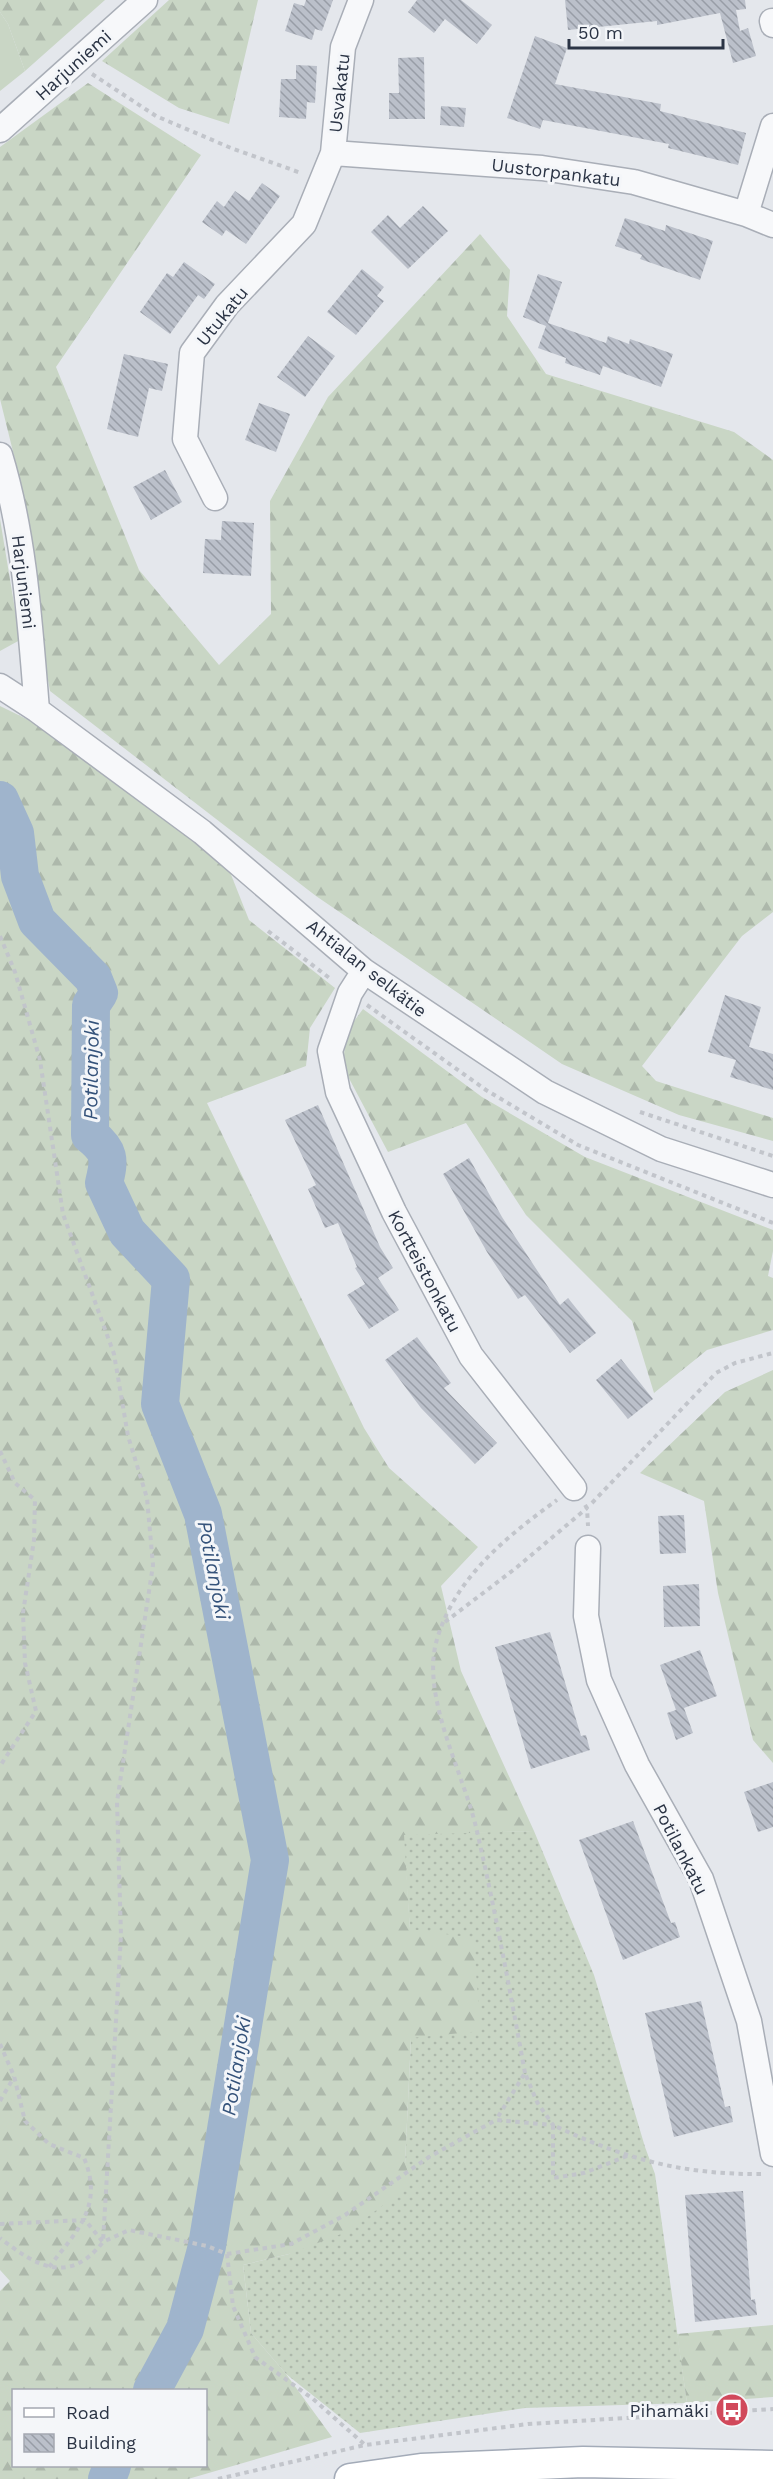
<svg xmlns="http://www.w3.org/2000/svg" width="773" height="2479" viewBox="0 0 773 2479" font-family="'Work Sans',sans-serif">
	<defs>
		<pattern id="grass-dots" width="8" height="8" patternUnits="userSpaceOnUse" patternTransform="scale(1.5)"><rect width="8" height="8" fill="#c9d6c5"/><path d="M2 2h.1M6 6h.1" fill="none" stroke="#adb8ab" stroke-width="1.8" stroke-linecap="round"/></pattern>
		<pattern id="forest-firs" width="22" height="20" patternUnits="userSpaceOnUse" patternTransform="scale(1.5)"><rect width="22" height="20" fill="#c9d6c5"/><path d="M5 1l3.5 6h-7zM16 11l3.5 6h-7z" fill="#adb8ab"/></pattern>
		<pattern id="building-back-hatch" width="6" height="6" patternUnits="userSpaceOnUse" patternTransform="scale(1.5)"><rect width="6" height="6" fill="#bbc0ca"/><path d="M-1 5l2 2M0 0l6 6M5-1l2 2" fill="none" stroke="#989da6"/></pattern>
	</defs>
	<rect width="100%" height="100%" fill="#e4e7ec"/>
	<path fill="url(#grass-dots)" d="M534,1831l60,144 51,172 10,27 32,229 -162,5 -165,25 -74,-59 -35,-41 -8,-68 46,-11 116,-90 6,-126 -1,-108 -7,-96z"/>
	<path fill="url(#forest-firs)" fill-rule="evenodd" d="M0,0h105l-80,71 -17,-47 -8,-12z
		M169,0h89l-29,124 -50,-16 -77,-47z
		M88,83l113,72 -145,212 83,203 80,95 52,-51 -1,-113 58,-104 152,-163 30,36 -3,46 39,58 188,58 39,28v452l-31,24 -100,130 14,15 117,37v23l-94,-26 -117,-51 -246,-168 -266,-205 -15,-82 -13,-121 -22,-89v-252z
		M0,519l20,121 -20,11z
		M0,706l47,23 181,138 21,53 86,68 -25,40 -4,38 -99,37 157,325 25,40 89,79 -37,39 20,85 73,160 -130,4 6,94 63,9 8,93 -70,7 -6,126 7,19 -63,48 -60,23 -46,11 8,68 35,41 46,63 -144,42h-188v-188l10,-10 -10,-11zM14,2390h192v76h-192z
		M363,1009l119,88 103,60 188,73v21l-5,25 5,2v52l-66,20 -53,43 -22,-72 -106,-106 -60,-92 -78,29 -45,-85 3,-35z
		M773,1370v393l-20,-23 -35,-147 -14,-92 -64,-28 85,-81z
		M773,2325v72l-86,6 -10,-69z"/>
	<path fill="#c9d6c5" d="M0,12l8,12 17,47 -25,20z"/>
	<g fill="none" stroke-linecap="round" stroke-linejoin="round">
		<path stroke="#9fb4cc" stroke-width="38" d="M0,800l15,33 5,43 17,45 56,57 6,15 -8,12 -1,130c20,16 20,24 14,48l23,49 44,47 -11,125 43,110 67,346 -63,386 -22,83 -33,61
			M107,2479l5,-13"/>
	</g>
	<path fill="url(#building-back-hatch)" d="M306,0h27l-11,31 -7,-2 -3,11 -27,-9 9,-28 10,3z
		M417,0h44l31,25 -15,19 -32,-25 -11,14 -26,-21z
		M565,0h180l1,9 -10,1 4,21 8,-3 8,28 -23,7 -13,-50 -63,12v-4l-89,9z
		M535,36l32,12 -12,36 106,20 -1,7 86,22 -8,32 -70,-17 1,-4 -126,-24 -3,9 -33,-11z
		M424,57l1,62h-36v-26h10l-1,-35z
		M296,65l21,1 -2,37 -8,-1 -1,17 -27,-2 2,-38h15z
		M441,106l25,2 -2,19 -24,-2z
		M262,183l18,13 -34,48 -20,-14 -4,6 -20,-14 15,-21 7,6 11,-16 14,10z
		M423,206l25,25 -40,38 -37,-37 17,-17 12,13z
		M625,218l40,13 1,-6 47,16 -13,39 -60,-21 2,-4 -27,-9z
		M184,262l31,22 -11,15 -6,-4 -28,39 -30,-22 27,-39 6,4z
		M362,269l22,18 -7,9 7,5 -28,34 -29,-23z
		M538,274l24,8 -14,41 58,20 2,-7 21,8 1,-5 43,15 -12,33 -58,-21 -3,9 -35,-12 1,-5 -28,-10 8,-22 -23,-9z
		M308,336l27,20 -30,41 -28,-20z
		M124,354l44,10 -6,27 -13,-3 -11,49 -31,-8z
		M259,403l31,11 -14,38 -31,-12z
		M165,470l17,32 -31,18 -18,-33z
		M222,521l32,2 -3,53 -48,-3 2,-34 16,1z
		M725,995l36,12 -12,40 24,7v36l-43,-13 6,-17 -28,-8z
		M318,1105l62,142 13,21 -15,10 21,32 -30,19 -22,-34 18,-11 -10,-16 2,-1 -19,-44 -13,5 -17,-39 8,-4 -31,-65z
		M469,1158l33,59 58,88 8,-7 28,35 -26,20 -45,-58 -7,4 -31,-47 -44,-78z
		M417,1337l34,46 -7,5 53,55 -22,21 -54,-56 -36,-48z
		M621,1359l32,40 -25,20 -32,-39z
		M684,1515l2,38 -26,1 -2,-38z
		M699,1584l1,42 -36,1 -1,-41z
		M550,1632l31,104 5,-1 4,15 -59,19 -36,-122z
		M700,1650l17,46 -33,12 9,25 -17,7 -9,-27 9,-3 -16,-45z
		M773,1782v45l-15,5 -14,-40z
		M633,1821l38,102 4,-1 5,15 -57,23 -44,-120z
		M701,2001l24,106 5,-1 3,16 -59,15 -29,-124z
		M743,2191l8,109 4,-1 2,16 -62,7 -10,-127z"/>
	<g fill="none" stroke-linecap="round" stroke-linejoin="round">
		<g stroke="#a9aeb7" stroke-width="27">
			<path id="minor" d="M772,21l1,4
				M0,130l145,-130
				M333,153l209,15 92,14 112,32 27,11
				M746,214l27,-88
				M0,455c25,82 30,170 37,255
				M215,498l-30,-59 7,-86 35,-48 77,-81 29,-71 10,-106 18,-47
				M0,686l37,24 165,122 162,139 181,121 116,57 112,36
				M364,971l-14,22 -20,58 8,41 56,120 77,144 103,132
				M588,1548l-2,68 13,64 38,85 64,114 48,142 24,133"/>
		</g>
		<g stroke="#a3abb8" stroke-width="33">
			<path id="major" d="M350,2479l71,-10 162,-7 190,4"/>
		</g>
		<path stroke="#c2c5cb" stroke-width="4" stroke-dasharray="4.5 4.5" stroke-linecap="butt" d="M92,74l64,42 75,32 70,25
			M268,931l64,49
			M0,936l15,36 25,88 23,154 51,140 14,82 19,62 6,67 -36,237 4,133 -18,307c-34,43 -66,25 -103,-4
			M367,1005l119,85 92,55 195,78
			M640,1112l133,44
			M0,1451l15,32 20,17 -1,40 -11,73 2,50 11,48 -36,55
			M592,1503l124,-130 19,-10 38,-10
			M585,1505l2,3 1,18
			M445,1622l71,-54 71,-60
			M0,2044l14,32 11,45 24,23 35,14c20,48 -7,73 -35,109
			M525,2073c-15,-82 -30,-164 -49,-246 -13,-54 -54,-129 -40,-184 17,-64 70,-106 121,-143
			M0,2101l14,-24
			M627,2156l-43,17 -31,5v-53c72,34 130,50 210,49
			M0,2224l85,-4 18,22 26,-12 78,16 20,8 6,52 22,51 58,42 51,45
			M227,2254l64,-10 54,-29 84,-58 67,-37 57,5 -16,-23 -12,-29 -29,47
			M218,2479l147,-34 163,-21 245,-15"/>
		<use href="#minor" stroke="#f7f8fa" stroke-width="24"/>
		<use href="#major" stroke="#fff" stroke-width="30"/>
	</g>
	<defs>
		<g id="bus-disc" transform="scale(1.725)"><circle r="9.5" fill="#d1495b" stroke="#f4f6f9"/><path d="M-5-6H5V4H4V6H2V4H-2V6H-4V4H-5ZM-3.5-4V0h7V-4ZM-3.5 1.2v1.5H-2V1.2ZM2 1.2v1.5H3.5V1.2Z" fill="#fff"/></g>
	</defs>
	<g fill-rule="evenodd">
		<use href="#bus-disc" x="732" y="2410"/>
	</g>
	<g text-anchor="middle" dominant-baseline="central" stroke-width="6" stroke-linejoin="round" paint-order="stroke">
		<g font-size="18" fill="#2b3445" stroke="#f4f6f9">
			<text transform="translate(73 65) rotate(-42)">Harjuniemi</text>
			<text transform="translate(339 93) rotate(-84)">Usvakatu</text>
			<text transform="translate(556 172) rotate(7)">Uustorpankatu</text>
			<text transform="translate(222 316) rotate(-51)">Utukatu</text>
			<text transform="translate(24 582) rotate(83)">Harjuniemi</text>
			<text transform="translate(367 968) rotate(38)">Ahtialan selkätie</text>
			<text transform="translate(425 1271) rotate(62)">Kortteistonkatu</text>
			<text transform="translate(681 1849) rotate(63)">Potilankatu</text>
		</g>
		<g font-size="18" fill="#2b3445" stroke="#f4f6f9" text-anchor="end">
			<text x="709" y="2410">Pihamäki</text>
		</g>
		<g font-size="20" font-style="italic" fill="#34527a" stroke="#f4f6f9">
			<text transform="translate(91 1070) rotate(-89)">Potilanjoki</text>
			<text transform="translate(214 1570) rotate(79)">Potilanjoki</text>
			<text transform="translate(236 2066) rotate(-81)">Potilanjoki</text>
		</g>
	</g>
	<rect x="12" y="2389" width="195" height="78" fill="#f4f6f9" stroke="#a4a8b1" stroke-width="1.5"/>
	<rect x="24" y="2408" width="30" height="9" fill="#ffffff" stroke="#a4a8b1" stroke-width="1.5"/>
	<text x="66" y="2419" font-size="18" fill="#2b3445">Road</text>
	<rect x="24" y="2434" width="30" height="18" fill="url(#building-back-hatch)" stroke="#a4a8b1" stroke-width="1.5"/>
	<text x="66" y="2449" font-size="18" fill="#2b3445">Building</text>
	<path d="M569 39v9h154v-9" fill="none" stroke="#2b3445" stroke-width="3"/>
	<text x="578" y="39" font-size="18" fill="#2b3445" stroke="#f4f6f9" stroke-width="4.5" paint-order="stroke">50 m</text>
</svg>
